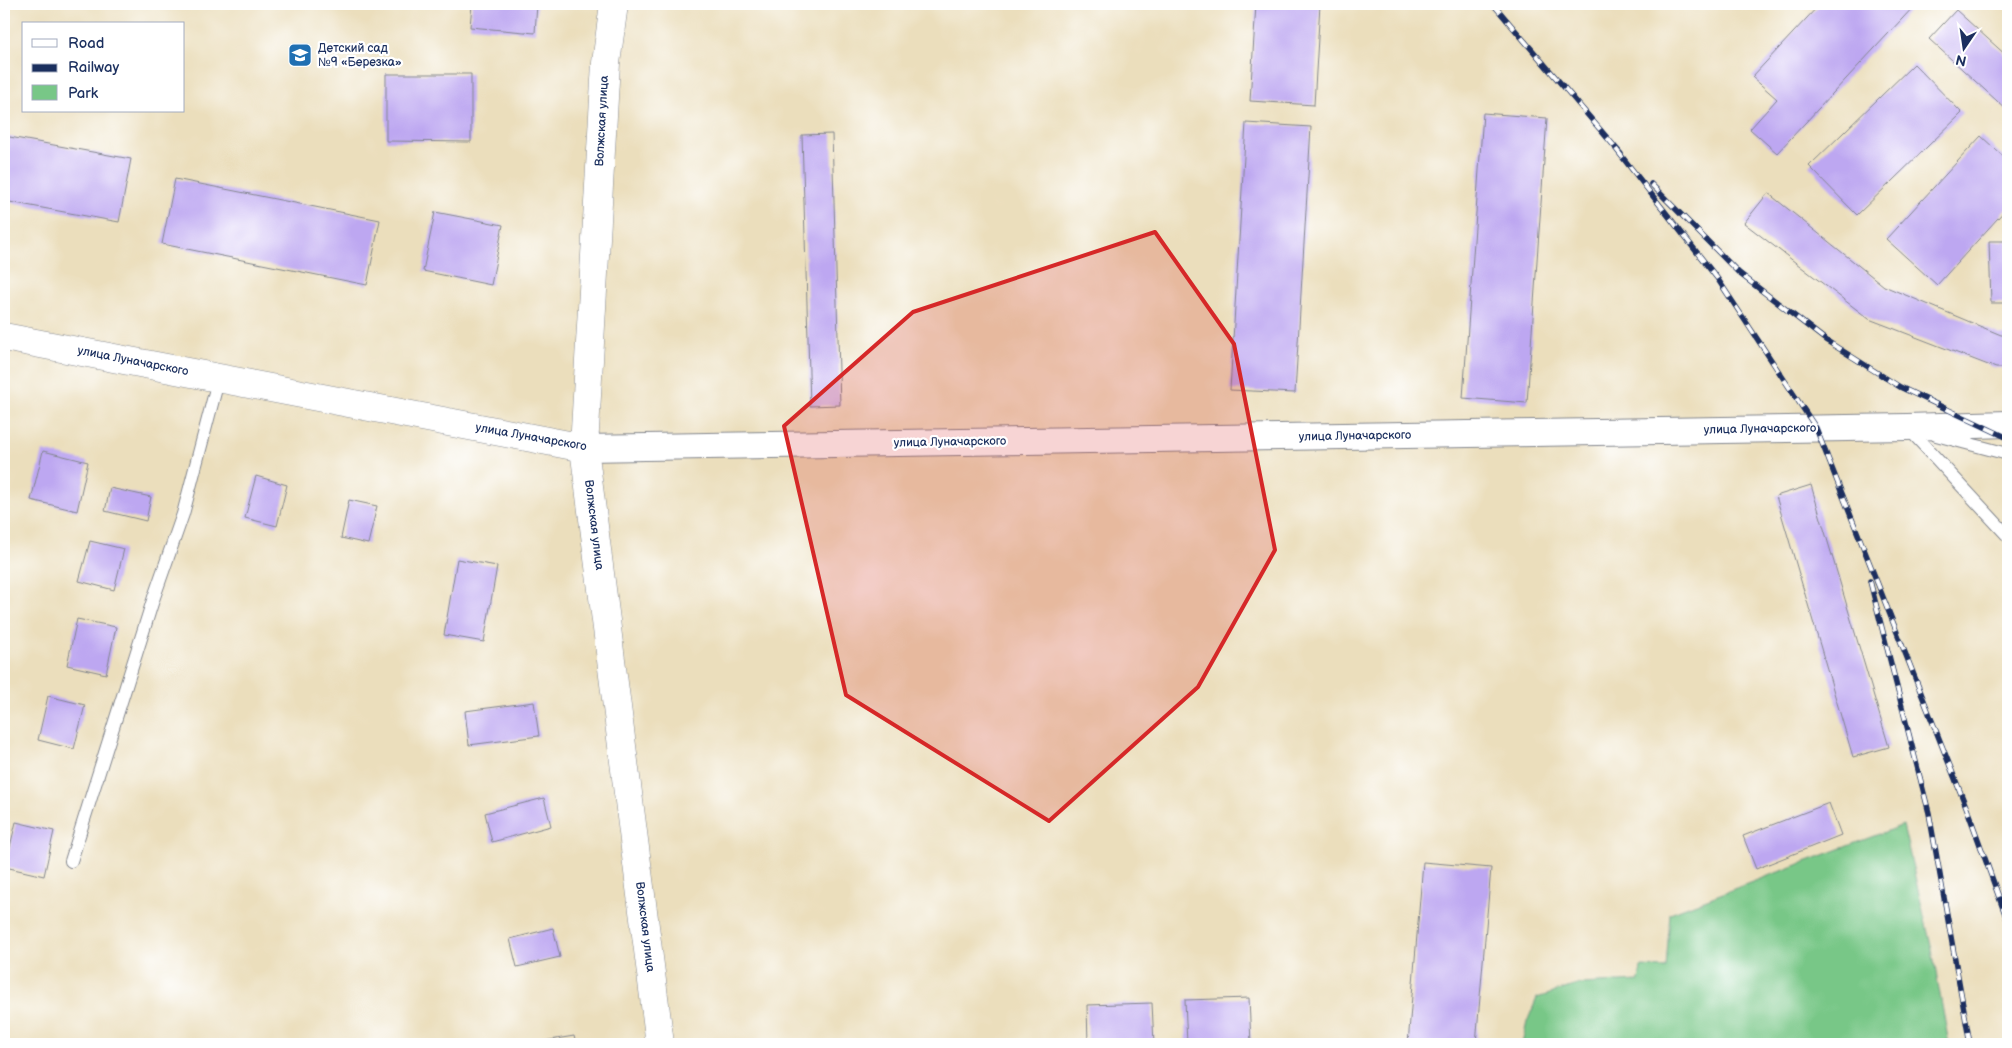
<svg xmlns="http://www.w3.org/2000/svg" width="2012" height="1048" viewBox="0 0 2012 1048" font-family="'Balsamiq Sans',sans-serif">
	<rect width="100%" height="100%" fill="#fff"/>
	<filter id="ink" filterUnits="userSpaceOnUse"><feTurbulence type="fractalNoise" baseFrequency=".02" numOctaves="2"/><feDisplacementMap in="SourceGraphic" scale="10" xChannelSelector="R" yChannelSelector="G"/><feConvolveMatrix kernelMatrix="1 2 1 2 8 2 1 2 1" color-interpolation-filters="sRGB"/></filter>
	<filter id="wash" filterUnits="userSpaceOnUse"><feTurbulence type="fractalNoise" baseFrequency=".0096" numOctaves="4" result="noise"/><feDisplacementMap in="SourceGraphic" scale="20" xChannelSelector="R" yChannelSelector="G"/><feGaussianBlur stdDeviation="1.12" result="paint"/><feColorMatrix in="noise" values="0 0 0 0 0 0 0 0 0 0 0 0 0 0 0 0 0 1.4 0 .05"/><feComposite in="paint" operator="in"/></filter>
	<g filter="url(#wash)">
		<rect width="100%" height="100%" fill="#ebdebc"/>
		<path fill="#78c787" stroke="#4a7b72" d="M1903,825l29,125 17,94h-427l5,-22 10,-24 43,-14 59,-3 2,-14 25,1 4,-55z"/>
		<g id="blocks">
			<path fill="#bda7f1" d="M472,4h65l-2,29 -65,-6z
				M1256,4h64l-6,101 -64,-4z
				M1820,4h96l-139,149 -27,-24 27,-30 -25,-22z
				M1956,10l52,47v54l-79,-72z
				M1914,64l48,49 -105,102 -48,-49z
				M386,74h85v68l-85,-1z
				M1483,113l64,5 -20,285 -64,-5z
				M1246,123l65,4 -16,266 -65,-3z
				M832,134l8,271 -30,1 -8,-271z
				M4,136l127,23 -12,63 -115,-21z
				M1981,136l27,25v46l-71,78 -51,-46z
				M175,179l205,41 -13,65 -205,-41z
				M1768,193l116,93 117,49h7v33h-12l-127,-49 -125,-96z
				M435,212l68,13 -12,60 -68,-14z
				M1989,241h19v62h-17z
				M43,451l45,11 -11,49 -46,-11z
				M256,476l31,9 -10,41 -32,-8z
				M1811,485l78,262 -36,10 -77,-261z
				M110,488l41,9 -5,24 -41,-10z
				M349,500l28,6 -9,38 -27,-6z
				M90,541l34,8 -10,41 -35,-9z
				M457,559l40,7 -13,76 -40,-7z
				M77,619l39,8 -10,47 -39,-9z
				M48,696l37,9 -11,44 -36,-9z
				M534,702l5,34 -70,9 -4,-34z
				M544,798l7,28 -59,16 -7,-29z
				M1829,803l12,32 -85,34 -13,-33z
				M16,822l38,9 -10,45 -39,-9z
				M1423,862l68,6 -15,176h-68z
				M553,928l7,29 -43,10 -7,-28z
				M1249,998l2,46h-64l-2,-44z
				M1152,1003l2,41h-66l-1,-39z
				M574,1036l2,8h-44v-1z"/>
		</g>
	</g>
	<g filter="url(#ink)">
		<use href="#blocks" fill-opacity="0" stroke="#83868d" stroke-width="1"/>
		<g fill="none" stroke-linecap="round" stroke-linejoin="round">
			<g stroke="#83868d" stroke-width="14">
				<path id="lane" d="M1907,427l101,109
					M1936,435l72,19
					M71,861l83,-264 29,-83 36,-137"/>
			</g>
			<g stroke="#83868d" stroke-width="28">
				<path id="street" d="M584,448l1323,-21 101,-3"/>
			</g>
			<g stroke="#83868d" stroke-width="29">
				<path id="secondary" d="M614,4l-8,59 -22,385 76,596
					M4,337l580,111"/>
			</g>
			<use href="#lane" stroke="#fff" stroke-width="12"/>
			<use href="#street" stroke="#fff" stroke-width="26"/>
			<use href="#secondary" stroke="#fff" stroke-width="28"/>
			<g stroke="#1b2f5e" stroke-width="5.5">
				<path id="rail" d="M1493,4l128,150
					M1616,149l101,129 99,150 151,381 41,113
					M1651,184l88,89 88,68 73,46 108,51
					M1870,581l59,232 41,231"/>
			</g>
			<use href="#rail" stroke="#fff" stroke-width="4" stroke-dasharray="11" stroke-linecap="butt"/>
		</g>
	</g>
	<path fill="#d62828" fill-opacity="0.2" stroke="#d62828" stroke-width="4" stroke-linejoin="round" d="M1155,232l79,112 41,206 -77,137 -149,134 -203,-126 -62,-269 129,-114z"/>
	<defs>
		<g id="school-square" transform="scale(1.25)"><rect x="-9" y="-9" width="18" height="18" rx="4" fill="#1f6fb2" stroke="#fff"/><path d="M0-5L7-2L0 1L-7-2ZM-4 1L0 2.5L4 1V4Q0 6-4 4Z" fill="#fff"/></g>
	</defs>
	<g fill-rule="evenodd">
		<use href="#school-square" x="300" y="55"/>
	</g>
	<g text-anchor="middle" dominant-baseline="central" stroke-width="4.5" stroke-linejoin="round" paint-order="stroke">
		<g font-size="12" fill="#1b2f5e" stroke="#fff" text-anchor="start">
			<text x="318" y="48">Детский сад<tspan x="318" dy="14">№9 «Березка»</tspan></text>
		</g>
		<g font-size="12" fill="#1b2f5e" stroke="#fff">
			<text transform="translate(602 121) rotate(-87)">Волжская улица</text>
			<text transform="translate(133 361) rotate(11)">улица Луначарского</text>
			<text transform="translate(1760 429) rotate(-1)">улица Луначарского</text>
			<text transform="translate(1355 436) rotate(-1)">улица Луначарского</text>
			<text transform="translate(531 437) rotate(10)">улица Луначарского</text>
			<text transform="translate(950 442) rotate(-1)">улица Луначарского</text>
			<text transform="translate(594 525) rotate(83)">Волжская улица</text>
			<text transform="translate(645 927) rotate(83)">Волжская улица</text>
		</g>
	</g>
	<rect width="2012" height="1048" fill="none" stroke="#fff" stroke-width="20"/>
	<rect x="22" y="22" width="162" height="90" fill="#ffffff" stroke="#a4acbf"/>
	<rect x="32" y="39" width="25" height="8" fill="#ffffff" stroke="#a4acbf"/>
	<text x="68" y="48" font-size="15" fill="#1b2f5e">Road</text>
	<rect x="32" y="64" width="25" height="8" fill="#1b2f5e" stroke="#a4acbf"/>
	<text x="68" y="72" font-size="15" fill="#1b2f5e">Railway</text>
	<rect x="32" y="85" width="25" height="15" fill="#78c787" stroke="#a4acbf"/>
	<text x="68" y="98" font-size="15" fill="#1b2f5e">Park</text>
	<g transform="translate(1964 48) rotate(193)" stroke="#ffffff" stroke-width="4" paint-order="stroke">
	<path d="M0-4L9 19L0 12L-9 19Z" fill="#1b2f5e"/>
	<text y="-8" font-size="14" font-weight="bold" text-anchor="middle" fill="#1b2f5e">N</text>
	</g>
</svg>
